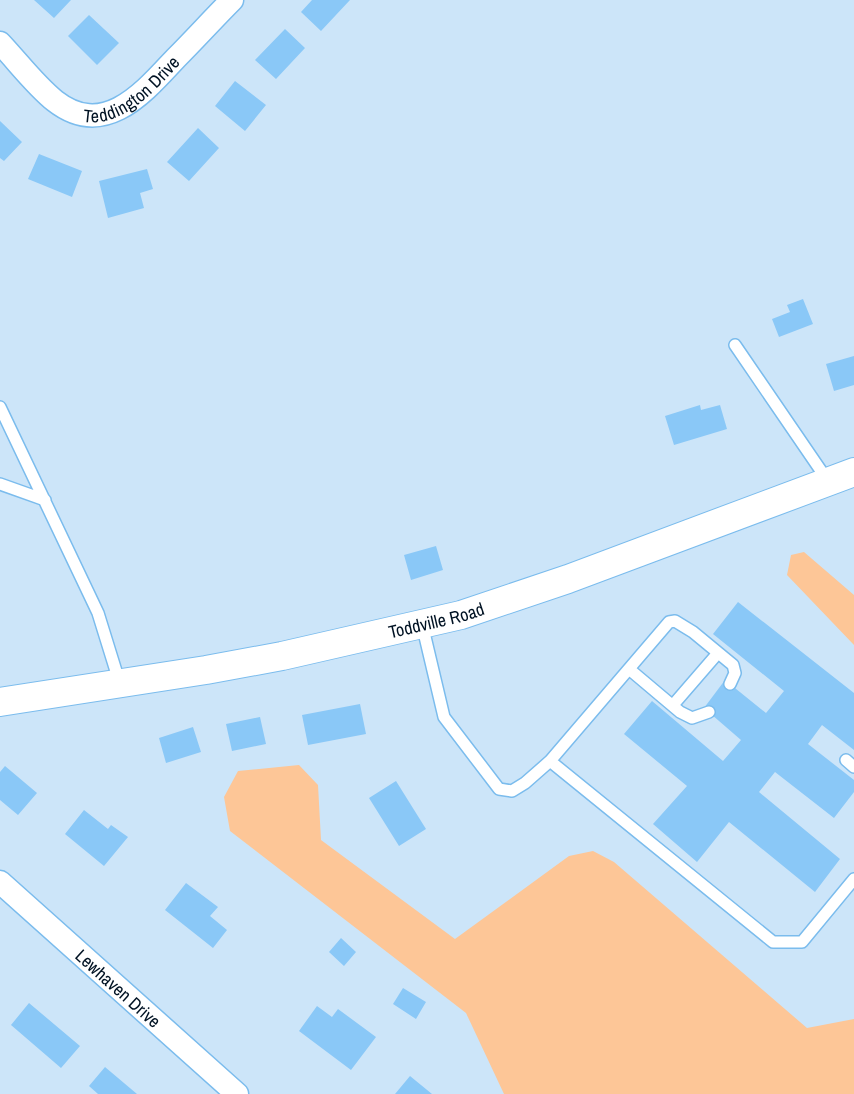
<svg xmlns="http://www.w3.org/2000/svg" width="854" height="1094" viewBox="0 0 854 1094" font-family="'Archivo Narrow',sans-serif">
	<rect width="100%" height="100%" fill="#cce5f9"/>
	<path fill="#fdc697" d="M804,552l50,43v50l-67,-70 4,-20z
		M299,765l19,20 3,55 134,99 114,-83 24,-5 21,11 193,166 47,-9v75h-350l-38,-81 -236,-182 -6,-34 14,-26z"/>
	<path fill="#8ac8f7" d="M34,0h37l-17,18z
		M312,0h38l-29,31 -20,-19z
		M89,15l30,28 -22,22 -29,-29z
		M285,29l20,19 -29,31 -21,-19z
		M235,81l31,24 -21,26 -30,-25z
		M0,121l22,21 -18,19 -4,-3z
		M198,128l21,20 -30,33 -22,-19z
		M39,154l43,17 -10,26 -44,-18z
		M147,169l6,20 -13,4 4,15 -36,10 -9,-37z
		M803,299l10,25 -34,13 -7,-18 18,-7 -3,-7z
		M854,356v29l-20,6 -8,-27z
		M700,405l1,5 19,-5 7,24 -53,16 -9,-29z
		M436,546l7,24 -32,10 -7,-25z
		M738,602l116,91v57l-32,-25 -14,19 46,36v12l-20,26 -59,-46 -16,20 81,67 -25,33 -86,-70 -32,40 -44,-38 34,-38 -63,-52 28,-33 71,60 18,-21 -37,-32 21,-28 41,33 18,-22 -71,-57z
		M360,704l6,30 -58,11 -6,-30z
		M260,717l6,27 -34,7 -6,-27z
		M193,727l8,25 -35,11 -7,-25z
		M5,766l32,27 -19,22 -18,-15v-28z
		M396,781l30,48 -27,17 -30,-48z
		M84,810l24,19 3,-4 17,12 -24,29 -39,-32z
		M186,883l32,24 -8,9 17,14 -14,18 -48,-38z
		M341,938l15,14 -12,14 -15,-14z
		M403,988l23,14 -10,17 -23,-15z
		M29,1003l51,43 -19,22 -50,-43z
		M317,1006l15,11 6,-8 38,28 -25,33 -52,-39z
		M105,1067l32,27h-39l-9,-8z
		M410,1076l22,18h-37z"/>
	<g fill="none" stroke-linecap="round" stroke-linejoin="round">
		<g stroke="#7bbced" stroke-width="14">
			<path id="lane" d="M735,345l93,136
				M0,407l98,206 22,71
				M0,484l45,16
				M422,624l22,93 55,72 13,2 13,-8 25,-22 119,-139 6,-1 18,11 40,33 2,8 -5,11
				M629,669l51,43 12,6 17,-6
				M673,705l45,-52
				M846,760l8,7
				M550,761l223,181h29l52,-63"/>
		</g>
		<g stroke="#7bbced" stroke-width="25">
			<g id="street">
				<path id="s1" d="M0,43c18,19 35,42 55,58 50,39 90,-10 121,-43 19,-19 37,-39 56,-58"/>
				<path id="s2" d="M0,882l237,212"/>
			</g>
		</g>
		<g stroke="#7bbced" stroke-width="30">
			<g id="secondary">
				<path id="s3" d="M0,702l206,-32 76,-14 179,-41 107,-36 286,-107"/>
			</g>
		</g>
		<use href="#lane" stroke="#fff" stroke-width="11"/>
		<use href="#street" stroke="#fff" stroke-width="22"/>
		<use href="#secondary" stroke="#fff" stroke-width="28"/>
	</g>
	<g text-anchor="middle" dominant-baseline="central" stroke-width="4" stroke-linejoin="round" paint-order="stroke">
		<g font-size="18" fill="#001223" stroke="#e4f0fa">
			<text stroke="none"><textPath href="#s1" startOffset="168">Teddington Drive</textPath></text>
			<text stroke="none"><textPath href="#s3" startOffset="444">Toddville Road</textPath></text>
			<text stroke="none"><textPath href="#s2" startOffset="159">Lewhaven Drive</textPath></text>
		</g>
	</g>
</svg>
